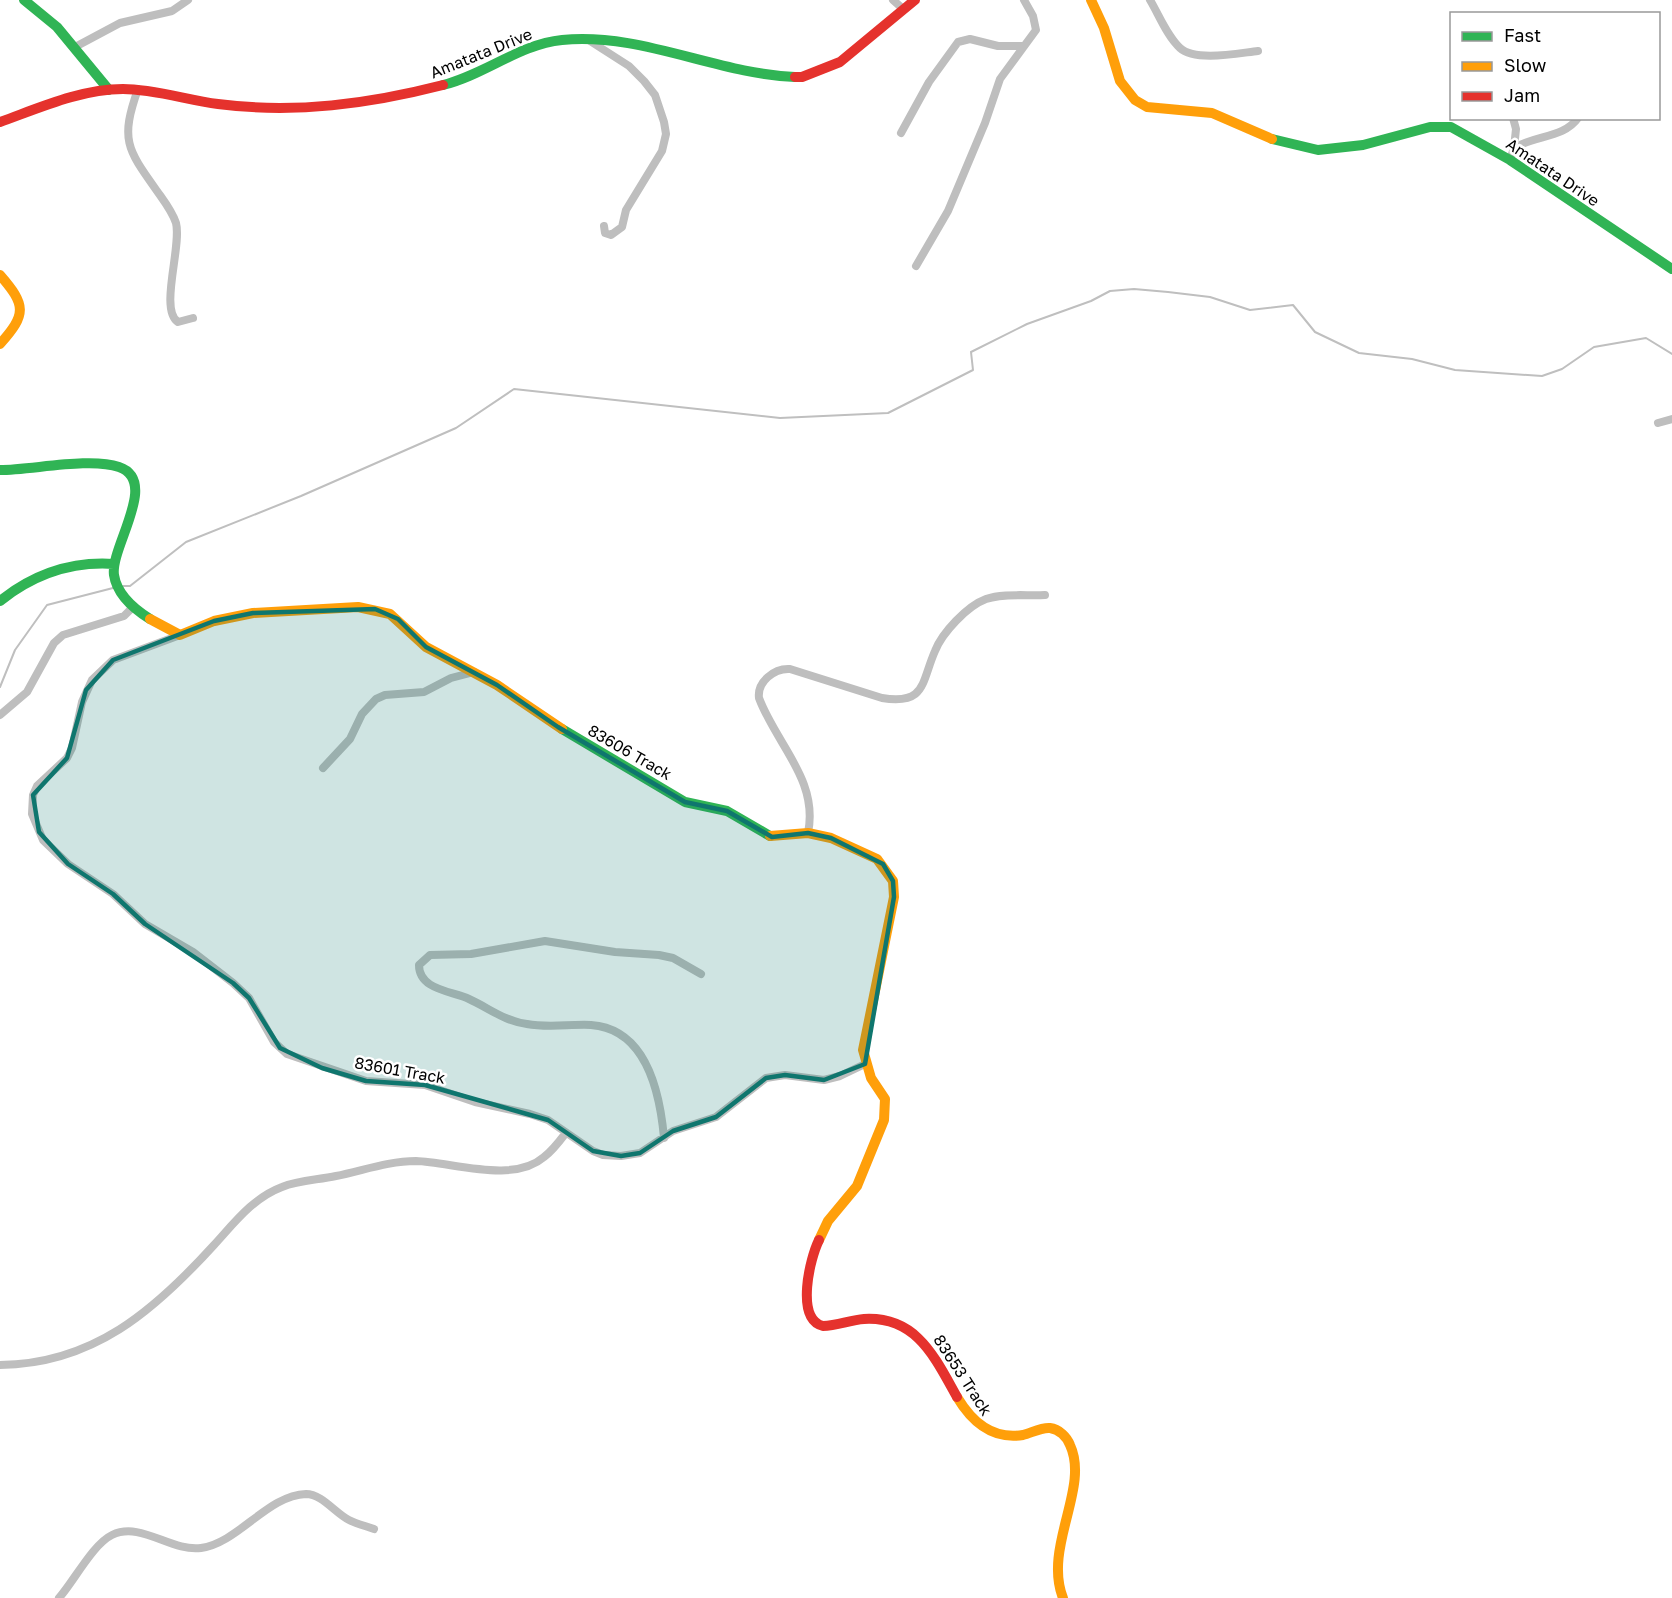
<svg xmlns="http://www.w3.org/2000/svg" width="1672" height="1598" viewBox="0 0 1672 1598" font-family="'Golos Text',sans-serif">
	<rect width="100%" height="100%" fill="#fff"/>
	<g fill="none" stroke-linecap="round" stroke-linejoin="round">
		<path stroke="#bfbfbf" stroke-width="2" d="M123,586h7l56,-44 115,-46 155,-68 58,-39 266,29 108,-5 85,-43 -2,-18 56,-28 64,-23 19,-10 24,-2 34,3 42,5 40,13 43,-5 22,27 44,21 53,6 43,11 87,6 20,-7 32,-22 52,-9 26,16
			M0,687l15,-37 32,-45 66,-17"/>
		<path stroke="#bebebe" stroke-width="8" d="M893,0l9,8
			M1150,0c9,15 17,36 30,48 15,14 59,5 78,3
			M590,41l39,25 15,15 11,14 9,27 2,12 -4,17 -36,59 -4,17 -11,8 -6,-2 -1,-7
			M75,47l45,-24 52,-12 16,-11
			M138,89c-18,51 -11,60 19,102 7,10 15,20 19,32 6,23 -17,87 2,99l15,-4
			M1513,118l3,11 -2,19
			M901,133l28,-51 29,-40 12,-3 28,7h26
			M1510,160l4,-12c21,-13 50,-10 64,-30
			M916,266l32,-55 37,-88 15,-44 36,-49 -3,-14 -9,-16
			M1658,423l14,-4
			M180,635l-67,25 -21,20 -10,22 -10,46 -5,10 -30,28 -4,9 -1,19 11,26 25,24 45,30 32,30 48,28 40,31 16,15 25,44 13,12 79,27 59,4 50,17 55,12 18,6 45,31 10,4 18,1 19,-3 33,-22 43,-14 50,-39 19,-3 39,5 16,-4 25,-12
			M0,715l27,-23 27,-49 9,-8 61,-19 9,-9
			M323,768l27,-29 12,-25 14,-15 9,-4 39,-3 27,-14 23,-6
			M808,833c11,-53 -32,-89 -49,-135 -2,-16 15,-30 31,-29l92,29c44,7 39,-15 53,-47 7,-18 32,-45 51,-52 17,-6 41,-3 59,-4
			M664,1138c-4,-45 -17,-109 -73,-113 -21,-1 -43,3 -64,-1 -23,-3 -38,-16 -58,-25 -17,-8 -50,-9 -50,-34l11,-10 41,-1 74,-13 70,11 44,3 14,3 28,16
			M0,1365c93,-1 154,-54 214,-120 21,-23 39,-47 68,-58 17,-7 36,-7 54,-11 26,-5 52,-15 80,-15 36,1 97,23 128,-4 8,-6 15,-15 21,-23
			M59,1598c15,-17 34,-54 53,-63 29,-14 59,17 89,13 37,-5 67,-53 105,-54 16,0 29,19 43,26 8,4 17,6 25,9"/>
		<path stroke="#30b455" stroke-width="10" d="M24,0l33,27 52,63
			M443,85c41,-10 77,-41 119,-45 79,-8 155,34 233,37
			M1272,139l46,11 45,-5 67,-18h21l59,33 162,109
			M0,470c32,0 90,-13 119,-3 41,14 -9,80 -5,108 3,20 20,34 36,44
			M0,601c34,-27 71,-40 114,-37
			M562,729l123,73 42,9 43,25"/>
		<path stroke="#ff9f0a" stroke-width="10" d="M1091,0l13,28 16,53 15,19 12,7 65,6 60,26
			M0,275c26,30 27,39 0,69
			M150,619l30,16 34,-14 39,-8 105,-6 32,7 36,33 71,38 65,44
			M770,836l38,-3 23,5 46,21 16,22 1,16 -31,153 8,28 14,21 -1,21 -27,66 -29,35 -9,19
			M957,1397c15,25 35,43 66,38 8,-2 19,-8 27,-7 9,1 17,9 20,17 20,43 -27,102 -7,153"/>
		<path stroke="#e5322d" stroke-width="10" d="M795,77h7l38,-15 75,-62
			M0,122c39,-14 81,-33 123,-33 31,0 64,11 95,15 77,10 151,0 225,-19
			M819,1240c-9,18 -24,79 4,86 14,0 27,-6 41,-7 53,-3 71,39 93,78"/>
	</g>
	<path fill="#0f766e" fill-opacity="0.2" stroke="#0f766e" stroke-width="4.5" stroke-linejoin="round" d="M375,609l23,10 28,28 71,38 61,42 127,75 42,9 45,26 36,-4 23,5 52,26 10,17 1,16 -29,167 -41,16 -39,-5 -19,3 -50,39 -43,14 -33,22 -19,3 -28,-5 -45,-31 -123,-35 -59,-4 -44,-13 -42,-20 -31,-50 -16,-15 -88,-59 -32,-30 -45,-30 -29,-32 -6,-37 34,-37 19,-68 27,-30 101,-39 39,-8z"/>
	<g text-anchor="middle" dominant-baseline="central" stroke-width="5" stroke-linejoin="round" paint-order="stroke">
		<g font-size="16" fill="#000" stroke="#fff">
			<text transform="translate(481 53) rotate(-22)">Amatata Drive</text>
			<text transform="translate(1553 172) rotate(34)">Amatata Drive</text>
			<text transform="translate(630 752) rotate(30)">83606 Track</text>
			<text transform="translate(400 1070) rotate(10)">83601 Track</text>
			<text transform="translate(963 1375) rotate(57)">83653 Track</text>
		</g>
	</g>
	<rect x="1450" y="12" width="210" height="108" fill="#ffffff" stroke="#999999" stroke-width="1.5"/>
	<rect x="1462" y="32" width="30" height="9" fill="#30b455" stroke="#999999" stroke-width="1.5"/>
	<text x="1504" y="42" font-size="18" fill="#000000">Fast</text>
	<rect x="1462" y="62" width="30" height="9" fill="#ff9f0a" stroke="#999999" stroke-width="1.5"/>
	<text x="1504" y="72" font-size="18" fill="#000000">Slow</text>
	<rect x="1462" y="92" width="30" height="9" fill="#e5322d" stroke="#999999" stroke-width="1.5"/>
	<text x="1504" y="102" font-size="18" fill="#000000">Jam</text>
</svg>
